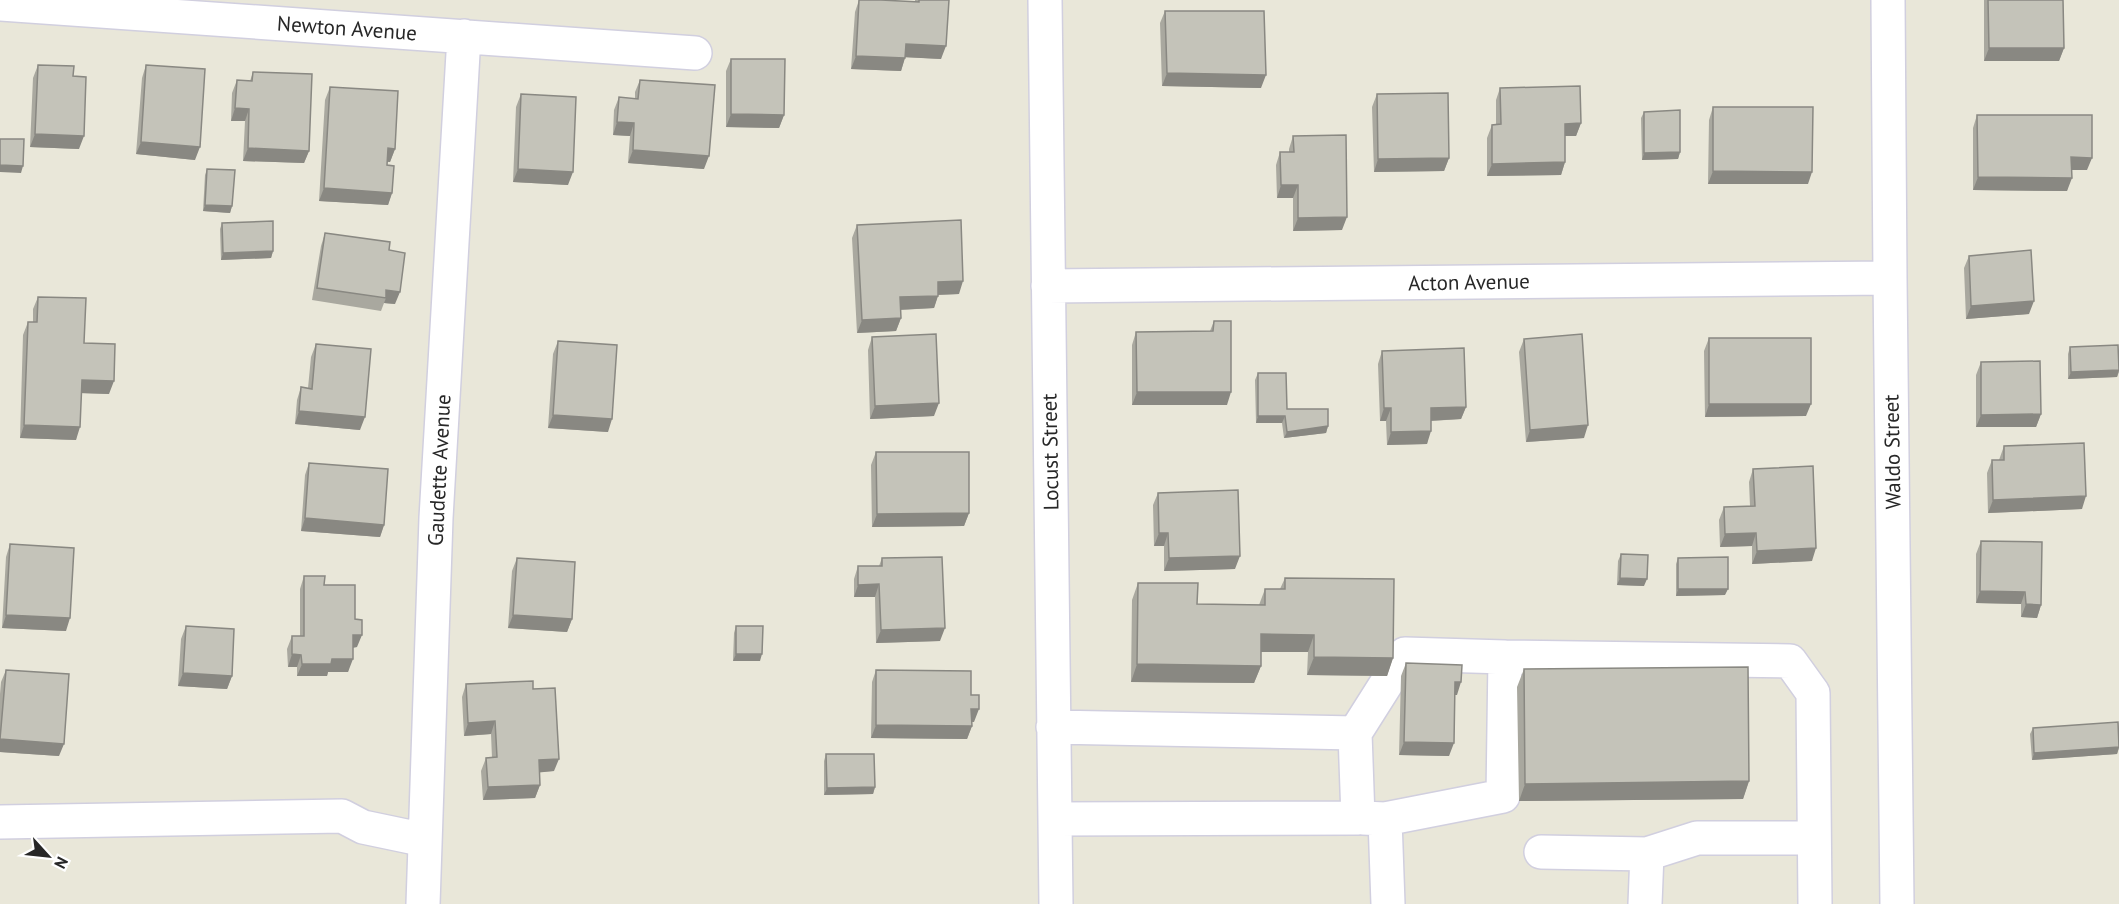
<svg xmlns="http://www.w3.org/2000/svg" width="2119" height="904" viewBox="0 0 2119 904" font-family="'PT Sans',sans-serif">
	<rect width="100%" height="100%" fill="#e9e7d9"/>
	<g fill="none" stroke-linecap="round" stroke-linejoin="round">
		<g stroke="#d1cfdf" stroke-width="36">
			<path id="minor" d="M1045,0l11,904
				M1888,0l2,278 7,626
				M0,4l695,49
				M1048,286l842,-8
				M1505,657l285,4 23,32 2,211
				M1053,727l302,6 3,85 -303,1
				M1355,733l50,-79 100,3 -2,139 -118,23
				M1363,818l22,1 3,85
				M0,822l342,-6 21,11 62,13
				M1541,852l106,2
				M423,904l13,-386 28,-482
				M1645,904l2,-50 50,-16h117"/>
		</g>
		<use href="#minor" stroke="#fff" stroke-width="33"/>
	</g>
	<path fill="#a9a89f" d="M859,0l56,2v-2h34l-8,59 -36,-2 -4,14 -50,-2 4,-57z
		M1984,0h79l1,48 -5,13h-75z
		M1165,11l96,77 -99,-2 -2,-63z
		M731,59l53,56 -5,13 -53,-1v-56z
		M38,65l35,11 6,73 -49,-2 3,-69z
		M146,65l49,95 -59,-6 6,-76z
		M253,72l56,79 -5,12 -61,-2 2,-40h-14l1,-28 5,-13 13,1z
		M640,80l64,89 -76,-6 2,-27 -17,-1 1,-25 5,-13 16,2v-7z
		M330,87l65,62 -5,13h-3v3l5,28 -4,12 -69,-4 6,-101z
		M1500,88l81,35 -5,13h-11v26l-4,13 -74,1v-38l5,-13h4v-25z
		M521,94l47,91 -55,-3 3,-75z
		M1377,94l72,64 -5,13 -70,1 -2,-65z
		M1713,107l95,77h-100l1,-64z
		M1644,112l36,40 -2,7 -36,1 -1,-42z
		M1977,115l110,55h-16l-4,21 -94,-1v-62z
		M1293,136l49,94 -49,1v-33h-16l-1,-33 4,-13h9v-3z
		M207,169l25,37 -2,7 -27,-2 2,-36z
		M222,223l51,28 -2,7 -50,2 -1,-31z
		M857,225l102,69 -21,1 -4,13 -34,2 1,8 -5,13 -39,2 -5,-95z
		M325,233l64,17 6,54 -11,-1 -3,8 -69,-11 9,-54z
		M1969,256l60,58 -63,5 -2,-51z
		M38,297l46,46 25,51 -27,-1 -6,47 -56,-2 3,-103 5,-13h5v-13z
		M1214,321l13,84h-95v-60l4,-13 74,-1z
		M872,337l62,79 -64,3 -2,-69z
		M1709,338l97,78 -101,1 -1,-66z
		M1524,339l60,99 -58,4 -7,-90z
		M558,341l50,91 -60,-4 5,-74z
		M316,344l44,86 -65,-6 2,-24 4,-13 7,1 3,-31z
		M2070,347l49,7v18l-2,5 -49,2v-25z
		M1382,351l84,56 -5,12 -30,2 -4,23 -40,1 -1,-24h-6l-2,-57z
		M1981,362l60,52 -5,13h-60v-52z
		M1258,373l29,36 41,17 -2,7 -42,5 -2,-15h-26l-1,-43z
		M2004,446l78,63 -94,4 -1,-40 5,-13h7z
		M876,452l93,61 -5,13 -92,1 -1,-62z
		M309,463l75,62 -4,12 -79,-6 4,-56z
		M1753,469l59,92 -60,3v-18l-32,1 -1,-27 5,-13 26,-1 -1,-24z
		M1158,493l77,76 -71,2v-25h-10l-1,-41z
		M1981,541l60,64 -4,13 -16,-1v-13l-45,-1v-49z
		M10,544l56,87 -64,-3 4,-71z
		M1621,554l23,32 -27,-1 1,-24z
		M517,558l55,61 -5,13 -59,-4 4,-57z
		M882,558l58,83 -64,2 -1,-46h-21v-18l4,-13h21z
		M1678,558l47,37 -49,1v-32z
		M304,576l20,9 31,34 2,28 -4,1 -5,24h-20l-1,4h-30v-9h-9l-1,-18 5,-13h8v-47z
		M1285,578l108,80 -6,18 -80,-1 1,-23h-47v14l-7,17 -123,-1 1,-82 6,-17 59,21 62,1 6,-16h15z
		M186,626l46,50 -5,13 -49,-3 3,-47z
		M736,626l24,35h-27l1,-28z
		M1406,663l51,32h-2l-6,61 -50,-1 2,-79z
		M1524,669l225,112 -6,18 -224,2 -2,-114z
		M6,670l53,86 -59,-4v-58l1,-12z
		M876,670l95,25 3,27h-2v4l-5,13 -96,-1 1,-56z
		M466,684l67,5 21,82 -15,1 1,13 -5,13 -52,2 -2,-29 5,-13h6l-1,-24 -27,2 -2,-39z
		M2033,728l86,12v8l-2,6 -85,6 -2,-26z
		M826,754l49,33 -2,7 -49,1v-34z"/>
	<path fill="#898882" d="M906,44l40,2 -5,13 -40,-2z
		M1989,48h75l-5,13h-75z
		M856,56l49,2 -4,13 -50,-2z
		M1167,73l99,2 -5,13 -99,-2z
		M235,108l14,1 -4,12h-14z
		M731,114l53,1 -5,13 -53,-1z
		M617,122l17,1 -4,13 -17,-1z
		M1581,123l-5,13h-16l5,-12z
		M35,134l49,2 -5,13 -49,-2z
		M141,142l59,5 -5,13 -59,-6z
		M248,148l61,3 -5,12 -61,-2z
		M388,148l7,1 -5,13 -7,-1z
		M633,150l76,6 -5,13 -76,-6z
		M1680,152l-2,7 -36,1 2,-7z
		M2071,157l21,1 -5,12h-21z
		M1449,158l-5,13 -70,1 4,-13z
		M1565,162l-4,13 -74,1 5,-12z
		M0,165l23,1 -2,7 -21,-1z
		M518,169l55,3 -5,13 -55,-3z
		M1713,171l99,1 -4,12h-100z
		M1978,177l94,1 -5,13 -94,-1z
		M1281,185h17l-5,13h-16z
		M324,188l68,5 -4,12 -69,-4z
		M205,205l27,1 -2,7 -27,-2z
		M1347,217l-5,13 -49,1 5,-13z
		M273,251l-2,7 -50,2 2,-7z
		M963,281l-4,13 -26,1 5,-13z
		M386,290l14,2 -5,12 -11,-1 2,-5z
		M938,296l-4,12 -39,2 5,-13z
		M2034,301l-5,13 -63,5 5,-13z
		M901,318l-5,13 -39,2 5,-13z
		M2119,370l-2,7 -49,2 3,-7z
		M82,380l32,1 -5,13 -31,-1z
		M1137,392h94l-4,13h-95z
		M939,403l-5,13 -64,3 5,-13z
		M1709,404h102l-5,12 -101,1z
		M1466,407l-5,12 -35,2 5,-13z
		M1384,408h7l-5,13h-6z
		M299,411l66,6 -5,13 -65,-6z
		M2041,414l-5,13h-60l5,-12z
		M553,415l59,4 -4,13 -60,-4z
		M1258,416h27l-3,7h-26z
		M24,425l56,2 -4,13 -56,-2z
		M1588,425l-4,13 -58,4 4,-12z
		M1328,426l-2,7 -42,5 3,-6z
		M1431,431l-4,13 -40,1 4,-13z
		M2086,496l-4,13 -94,4 5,-13z
		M969,513l-5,13 -92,1 5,-13z
		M305,518l79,7 -4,12 -79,-6z
		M1159,533h9l-4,13h-10z
		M1756,533l-4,13 -32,1 5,-13z
		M1816,548l-4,13 -60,3 5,-13z
		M1240,556l-5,13 -71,2 5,-13z
		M1620,578l27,1 -3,7 -27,-1z
		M879,584l-4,13h-21l4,-12z
		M1678,589h50l-3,6 -49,1z
		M1980,591l45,1 -4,12 -45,-1z
		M2026,604l15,1 -4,13 -16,-1z
		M6,615l64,3 -4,13 -64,-3z
		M513,615l59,4 -5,13 -59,-4z
		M945,628l-5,13 -64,2 5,-13z
		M1261,634l53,1 -6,17h-53z
		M353,635h9l-5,12 -9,1z
		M292,654l9,1 -4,12h-9z
		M736,654h26l-2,7h-27z
		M1314,657l79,1 -6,18 -80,-1z
		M332,659h21l-5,13h-20l-1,4h-30l5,-12z
		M1137,664l124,2 -7,17 -123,-1z
		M183,673l49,3 -5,13 -49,-3z
		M1455,682h6l-4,13h-7z
		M971,709h8l-5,13 -7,-1z
		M495,721l-4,13 -27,2 4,-13z
		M876,725l96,1 -5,13 -96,-1z
		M0,739l64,5 -5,12 -59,-4z
		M1404,742l50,1 -5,13 -50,-1z
		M2119,747l-2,7 -85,6 2,-7z
		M559,759l-5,12 -20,2 5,-13z
		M1749,781l-6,18 -224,2 6,-17z
		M540,785l-5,13 -52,2 5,-13z
		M875,787l-2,7 -49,1 3,-7z"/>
	<path fill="#c4c3b9" stroke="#898882" stroke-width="1.5" d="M859,0h22l38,2v-2h30l-3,46 -40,-2 -1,14 -49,-2z
		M1988,0h75l1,48h-75z
		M1165,11h99l2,64 -99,-2z
		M731,59h54l-1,56 -53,-1z
		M38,65l36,1 -1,10 13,1 -2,59 -49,-2z
		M146,65l59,4 -5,78 -59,-5z
		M253,72l59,2 -3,77 -61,-3 1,-39 -14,-1 2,-28 15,1z
		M640,80l75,5 -6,71 -76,-6 1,-27 -17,-1 2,-25 19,2z
		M1580,86l1,37 -16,1v38l-73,2v-39l9,-1 -1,-36z
		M330,87l68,4 -3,58 -7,-1 -1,17 7,1 -2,27 -68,-5z
		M1448,93l1,65 -71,1 -1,-65z
		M521,94l55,3 -3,75 -55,-3z
		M1713,107h100l-1,65 -99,-1z
		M1680,110v42l-36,1v-41z
		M1977,115h115v43l-21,-1 1,21 -94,-1z
		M1346,135l1,82 -49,1v-33h-17l-1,-33h14l-1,-16z
		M0,139h24l-1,27 -23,-1z
		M207,169l28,1 -3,36 -27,-1z
		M961,220l2,61 -25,1v14l-38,1 1,21 -39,2 -5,-95z
		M273,221v30l-50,2 -1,-30z
		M325,233l65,9 -1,8 16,3 -5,39 -14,-2v8l-69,-10z
		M2031,250l3,51 -63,5 -2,-50z
		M38,297l48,1 -2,45 31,1 -1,37 -32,-1 -2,47 -56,-2 4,-103h9z
		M1214,321h17v71h-94l-1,-60 77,-1z
		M936,334l3,69 -64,3 -3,-69z
		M1582,334l6,91 -58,5 -6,-91z
		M1709,338h102v66h-102z
		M558,341l59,4 -5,74 -59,-4z
		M316,344l55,5 -6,68 -66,-6 2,-24 11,2z
		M2118,345l1,25 -48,2 -1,-25z
		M1464,348l2,59 -35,1v23l-40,1v-24h-7l-2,-57z
		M2040,361l1,53 -60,1v-53z
		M1258,373h28l1,36h41v17l-41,6 -2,-16h-27z
		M2084,443l2,53 -93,4 -1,-40h12v-14z
		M876,452h93v61l-92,1z
		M309,463l79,6 -4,56 -79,-7z
		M1813,466l3,82 -59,3 -1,-18 -31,1 -1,-27 31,-1 -2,-37z
		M1238,490l2,66 -71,2 -1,-25h-9l-1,-40z
		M1981,541l61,1 -1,63 -15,-1 -1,-12 -45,-1z
		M10,544l64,4 -4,70 -64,-3z
		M1621,554l27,1 -1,24 -27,-1z
		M942,557l3,71 -64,2 -2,-46 -21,1v-19h24v-8z
		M1728,557v32h-50v-31z
		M517,558l58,4 -3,57 -59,-4z
		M304,576h21l-1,9h31v34l7,1v15h-9v24h-21l-1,5h-29l-1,-9 -9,-1v-18h12z
		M1285,578l109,1 -1,79 -79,-1v-22l-53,-1v32l-124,-2 1,-81h60l-1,21 68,1v-16h20z
		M186,626l48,3 -2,47 -49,-3z
		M736,626h27l-1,28h-26z
		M1406,663l56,2 -1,17h-6l-1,61 -50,-1z
		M1748,667l1,114 -224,3 -1,-115z
		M6,670l63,4 -5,70 -64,-5z
		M876,670l95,1v24h8v14h-8l1,17 -96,-1z
		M533,681v8l22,-1 4,71 -20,1 1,25 -52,2 -2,-29 11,-1 -2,-36 -27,2 -2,-39z
		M2118,722l1,25 -85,6 -1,-25z
		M826,754h48l1,33 -48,1z"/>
	<g text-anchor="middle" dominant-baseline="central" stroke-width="6" stroke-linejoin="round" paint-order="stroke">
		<g font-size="21" fill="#272727" stroke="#fff">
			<text transform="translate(347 28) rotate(4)">Newton Avenue</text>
			<text transform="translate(1469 282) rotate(-1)">Acton Avenue</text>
			<text transform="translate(1050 452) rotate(-91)">Locust Street</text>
			<text transform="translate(1892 452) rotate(-91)">Waldo Street</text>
			<text transform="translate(439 470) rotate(-87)">Gaudette Avenue</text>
		</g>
	</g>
	<g transform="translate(48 856) rotate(117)" stroke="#ffffff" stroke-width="4.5" paint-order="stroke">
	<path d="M0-4.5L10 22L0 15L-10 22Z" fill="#272727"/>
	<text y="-9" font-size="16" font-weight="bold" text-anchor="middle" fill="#272727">N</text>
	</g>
</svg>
